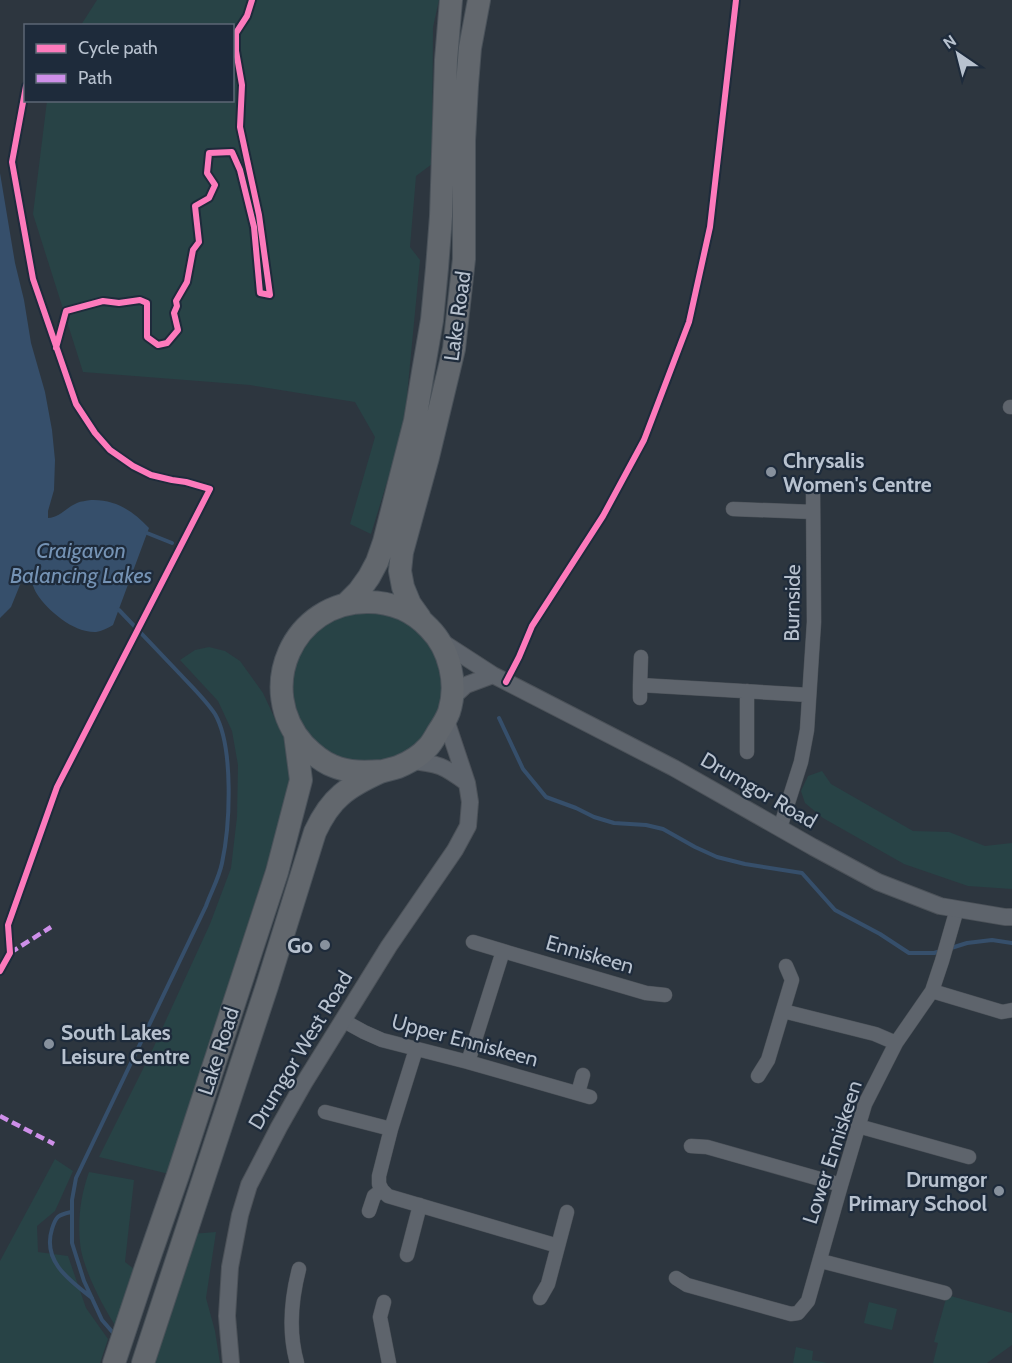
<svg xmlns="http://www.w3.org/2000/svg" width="1012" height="1363" viewBox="0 0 1012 1363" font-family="Cabin,sans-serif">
	<rect width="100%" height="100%" fill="#2d363f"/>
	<path fill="#284346" d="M97,0h342l-6,27 -1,137 -16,12 -6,71 10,13 -16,167 -33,107 -21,-10 25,-87 -20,-35 -105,-17 -167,-13 -50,-158 14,-113 185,-1v-74l-151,-1z
		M293 687a75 75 0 1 1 150 0a75 75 0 1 1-150 0Z
		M209,647l16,4 15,10 23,32 13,28 11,20 5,32 -5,28 -118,373 -70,-17 51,-102 60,-131 21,-56 6,-51 1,-52 -6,-34 -14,-30 -38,-41 15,-10z
		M822,771l9,13 82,47 36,1 36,14 27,-3v46l-44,-3 -64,-22 -81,-46 -18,-15 -4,-12 7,-15z
		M55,1159l18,12 -18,40 -18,15 1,26 30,4 18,52 22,31 -8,24h-100v-102z
		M89,1172l45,8 -9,82 9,7 -15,62c-14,-20 -33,-56 -38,-81 -4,-26 -1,-53 8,-78z
		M216,1232l-10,66 9,33 5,32h-70l41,-129z
		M947,1295l65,18v32l-25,18h-54l5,-20 -4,-1z
		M869,1302l28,7 -5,21 -28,-7z
		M796,1347l17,4 -1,9 15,3h-34z"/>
	<path fill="#364f6b" d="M0,173l15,90 9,37 7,43 14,49 7,38 3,30 -1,30 -6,21v7c11,0 19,-11 29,-15 4,-2 9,-2 14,-3 24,-1 42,11 58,28l-36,97c-5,3 -11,6 -17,7 -22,1 -48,-21 -59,-38 -4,-6 -4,-12 -9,-17l-6,3 -11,27 -11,11z"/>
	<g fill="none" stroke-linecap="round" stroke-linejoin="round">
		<path stroke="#364f6b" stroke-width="4" d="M147,533l25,10
			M499,718l24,51 23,28 30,11 18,9 20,6 32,2 17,4 32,18 22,10 28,7 57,9 33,37 45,24 29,19h25l7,-2
			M948,949l19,-6 25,-3 20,3
			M71,1212c-13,3 -15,4 -19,17 -10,32 17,51 40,69
			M115,1335l-13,-15 -18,-39 -12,-38v-43l4,-22 130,-272c5,-14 13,-28 16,-43 8,-37 12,-116 -7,-149 -10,-15 -24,-28 -36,-41 -20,-21 -40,-42 -60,-63"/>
		<g stroke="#4c5259" stroke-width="15">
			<path id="minor" d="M1010,407h2
				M733,509l80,3
				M640,685l1,-28
				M747,691v61
				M640,698v-13l169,10
				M780,828l21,-66 6,-32 7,-108 -1,-134
				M473,942l30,9
				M932,991l70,21 10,-2
				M783,1011l92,23 21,9
				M344,1021l20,11 18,8 86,22 122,35
				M416,1049l-25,80 -12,47v8l3,6 6,6 170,50
				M468,1062l35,-111 143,42 19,2
				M758,1076l10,-16 24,-80 -6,-14
				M578,1093l5,-18
				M325,1112l66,17
				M858,1126l111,31
				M691,1146l16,1 134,38
				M369,1211l5,-15 8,-6
				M407,1255l13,-50
				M821,1261l124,32
				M676,1278l11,7 104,29 7,-1 10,-12 33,-116 24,-81 31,-61 36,-52 10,-30 15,-52
				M540,1298l8,-14 19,-72
				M384,1302l-4,15 9,46
				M297,1363c-9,-32 -6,-63 2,-94"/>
		</g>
		<g stroke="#4c5259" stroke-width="18">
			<path id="tertiary" d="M439,640l54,35 181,93 139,79 65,35 62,24 65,11h7
				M452,698l14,-13 27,-10
				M409,761c29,2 35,5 58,22
				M231,1363l-4,-47 3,-49 10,-52 9,-30 30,-58 25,-44 85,-137 66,-96 13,-24 2,-24 -3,-19 -21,-63"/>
		</g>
		<g stroke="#4a525a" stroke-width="24">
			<path id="trunk" d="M346,604l13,-13 10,-14 8,-15 7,-20 31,-121 8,-49 9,-52 5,-52 4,-52 5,-156 5,-60
				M420,618l-10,-14 -7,-17 -3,-16 2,-19 26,-95 26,-108 10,-90v-118l3,-56 3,-37 9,-48
				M114,1363l31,-93 33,-95 99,-303 24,-92 -6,-46
				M143,1363l124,-377 48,-154c7,-15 14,-27 26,-37 11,-10 26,-17 39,-23 6,-2 12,-3 18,-5 10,-4 22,-11 30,-20 4,-4 7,-10 10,-15 4,-6 8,-12 11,-20 9,-28 1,-63 -20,-84 -16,-17 -38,-26 -61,-26 -75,-1 -114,87 -64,143 8,8 18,17 29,21 16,7 33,6 50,5"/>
		</g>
		<use href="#minor" stroke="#5e646c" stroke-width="14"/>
		<use href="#tertiary" stroke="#5e646c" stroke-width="16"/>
		<use href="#trunk" stroke="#62676d" stroke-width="22"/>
		<path stroke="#ce8fe9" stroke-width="4.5" stroke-dasharray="9 4.5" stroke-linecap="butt" d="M10,953l41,-26
			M0,1116l54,28"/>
		<g stroke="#1e2b3b" stroke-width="10">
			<path id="cycleway" d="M56,348l10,-37 37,-10 16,2 21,-3 7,3v34l11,8 9,-2 11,-13 -4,-17 3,-7 -1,-5 11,-19 6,-32 6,-8 -4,-36 14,-8 6,-13 -8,-12 2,-20 23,-1 8,18 14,57 6,66 10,2 -11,-80 -19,-88 2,-42 -6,-34v-18l11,-17 5,-16
				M506,682l13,-25 13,-31 71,-110 41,-76 45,-118 21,-95 26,-227
				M0,971l10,-18 -2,-28 49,-138 153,-298 -24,-7 -14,-2 -21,-5 -18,-9 -23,-16 -15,-17 -19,-29 -43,-125 -21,-117 14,-76"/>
		</g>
		<use href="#cycleway" stroke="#fd7abc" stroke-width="6"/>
	</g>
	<g fill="#87919d" stroke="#1e2b3b" stroke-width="2">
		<circle cx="771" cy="472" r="6"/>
		<circle cx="325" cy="945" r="6"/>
		<circle cx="49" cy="1044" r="6"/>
		<circle cx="999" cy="1191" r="6"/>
	</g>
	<g text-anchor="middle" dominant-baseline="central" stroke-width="4.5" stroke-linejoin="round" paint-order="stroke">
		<g font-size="21" fill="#b8c2cf" stroke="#1e2b3b">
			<text transform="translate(457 316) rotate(-82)">Lake Road</text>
			<text transform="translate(792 603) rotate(-89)">Burnside</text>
			<text transform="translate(759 790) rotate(30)">Drumgor Road</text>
			<text transform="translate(590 954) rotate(16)">Enniskeen</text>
			<text transform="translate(465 1040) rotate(15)">Upper Enniskeen</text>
			<text transform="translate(300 1050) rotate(-59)">Drumgor West Road</text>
			<text transform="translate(218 1051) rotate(-72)">Lake Road</text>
			<text transform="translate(832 1152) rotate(-72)">Lower Enniskeen</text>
		</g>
		<g font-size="21" font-weight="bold" fill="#b8c2cf" stroke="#1e2b3b" text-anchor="start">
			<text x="783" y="460">Chrysalis<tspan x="783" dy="24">Women's Centre</tspan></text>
			<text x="313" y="945" text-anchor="end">Go</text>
			<text x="61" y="1032">South Lakes<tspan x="61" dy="24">Leisure Centre</tspan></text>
			<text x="987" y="1179" text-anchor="end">Drumgor<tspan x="987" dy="24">Primary School</tspan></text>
		</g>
		<g font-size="22" font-style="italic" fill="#7593b5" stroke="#1e2b3b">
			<text x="81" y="550">Craigavon<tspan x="81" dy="25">Balancing Lakes</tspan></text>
		</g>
	</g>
	<rect x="24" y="24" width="210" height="78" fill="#1e2b3b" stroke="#5c6776" stroke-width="1.5"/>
	<rect x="36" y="44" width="30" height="9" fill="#fd7abc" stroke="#5c6776" stroke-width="1.5"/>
	<text x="78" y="54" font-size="18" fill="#b8c2cf">Cycle path</text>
	<rect x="36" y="74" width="30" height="9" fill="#ce8fe9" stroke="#5c6776" stroke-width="1.5"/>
	<text x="78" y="84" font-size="18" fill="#b8c2cf">Path</text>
	<g transform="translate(958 54) rotate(325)" stroke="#1e2b3b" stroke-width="4.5" paint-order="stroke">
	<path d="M0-4.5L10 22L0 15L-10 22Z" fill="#b8c2cf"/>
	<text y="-9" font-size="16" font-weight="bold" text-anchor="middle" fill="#b8c2cf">N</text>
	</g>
</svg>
